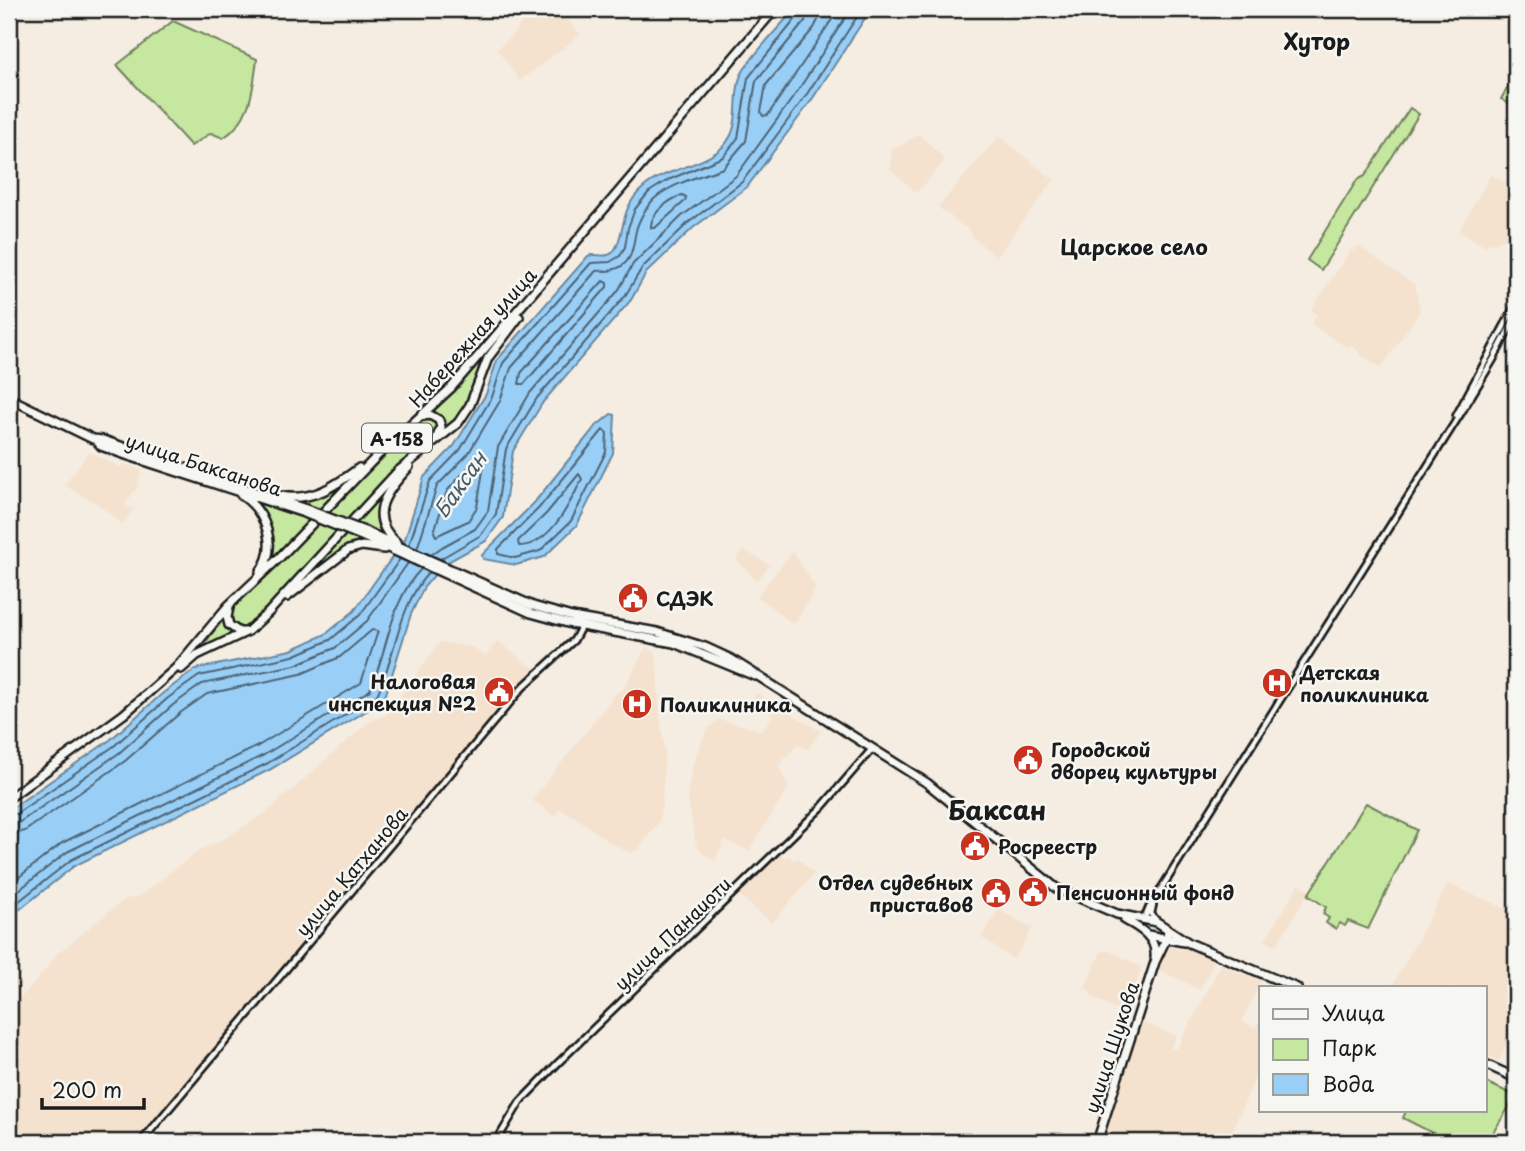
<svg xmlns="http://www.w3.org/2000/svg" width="1525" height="1151" viewBox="0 0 1525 1151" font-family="'Playpen Sans',sans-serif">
	<rect width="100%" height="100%" fill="#f5ede2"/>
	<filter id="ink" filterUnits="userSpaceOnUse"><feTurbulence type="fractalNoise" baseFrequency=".0143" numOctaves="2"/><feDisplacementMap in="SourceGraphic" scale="14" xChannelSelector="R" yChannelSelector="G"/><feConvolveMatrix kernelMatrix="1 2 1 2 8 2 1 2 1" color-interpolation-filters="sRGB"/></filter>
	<g filter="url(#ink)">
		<path fill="#f4e2ce" d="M526,9h33l21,26 -60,46 -23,-32 20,-18z
			M919,134l26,26 -28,33 -26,-23 -1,-4 2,-17 5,-1z
			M999,136l55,44 -58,77 -25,-22v-3l-33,-25z
			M1491,174l25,15v34l-10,15 -22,8 -25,-15z
			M1358,246l57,39 5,26 -39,57 -22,-14 1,-2 -10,-7 -2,3 -37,-24 6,-9 -6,-5 40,-61 3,2z
			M89,452l32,15 4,-3 17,6 -6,19 -11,15 8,6 -10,14 -24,-19 -35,-20z
			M744,550l26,15 -14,16 -20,-22z
			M793,551l23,37 -22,37 -37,-29z
			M498,641l29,23 15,6 -19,17 -382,455h-132v-133l24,-24 25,-32 67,-54 15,-3 58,-45 24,-11 45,-28 100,-89 20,-9 53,-72 32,5 13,9z
			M646,647l10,6 1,8 2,45 6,47 -3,54 -3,15 -21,27 -7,4 -21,-10 -30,-23 -20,-11 -6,7 -22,-16 86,-109h4z
			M756,693l65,38 -14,19 -9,-6 -20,22 11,21 -40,64 -24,-11 -10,20 -13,-6 -6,-9 -9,-51 7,-34 13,-30 12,-11 43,12 11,-16 -22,-14z
			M780,854l5,4 3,-3 6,6 4,-3 16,16 -42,49 -33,-28z
			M1299,884l11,7 -34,55 -11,-6z
			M1448,884l68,29v110l-17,38 -14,-7v-66h-94z
			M999,910l33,18 -13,24 -6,7 -32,-22z
			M1171,946l11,4 2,-3 30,14 -14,29 -43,-21 8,-20 3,1z
			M1110,951l29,15 2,4 -15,44 -35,-18 1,-2 -7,-7 16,-35z
			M1221,965l40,16 -19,40 13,7 3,-5 3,1v41l-34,77h-124l39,-120 34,14 -5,12 5,2z"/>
		<path fill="#c6e79f" stroke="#71825e" stroke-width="2" d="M173,21l84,38c-4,30 -6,62 -34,79l-12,-5 -20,13 -74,-81z
			M1516,73v35l-15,-9z
			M1410,108l9,6 -98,156 -14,-10 50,-80 8,-4z
			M479,363c-1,22 -14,51 -34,65l-3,-11 -8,-6z
			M431,417l8,5 -3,13 -45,39 -41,47 -25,-9 101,-94z
			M400,472l-17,25v34l-2,2 -26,-10z
			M355,473l-34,36 -23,-8 32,-9z
			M259,502l51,18 -40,44c4,-23 0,-41 -13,-60z
			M316,523l24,9 -89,92 -11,5 -10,-7v-11z
			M346,534l23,10h-7l-72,48z
			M224,618l13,15 -34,13z
			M1366,803l51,27 -49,99 -20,-8 -3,5 -5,-3 -4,6 -10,-6 3,-5 -6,-4 3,-7 -18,-12z
			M1485,1082l31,14 -29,46h-37l-47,-24 3,-7h79z"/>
		<path fill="#99cff7" stroke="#67879f" stroke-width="2" d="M795,9h76l-60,92 -64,86 -54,41 -47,45 -15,27 -88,102 -30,49 -10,66 -17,24 -42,23 -20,23 -13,27 -27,86 -113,69 -197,97 -65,52v-108l101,-70 53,-47 33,-24 95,-19 35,-16 28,-23 51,-72 19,-62 30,-31 32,-52 11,-34 91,-104c7,-3 13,1 20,-1 13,-3 14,-36 20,-47 3,-7 10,-16 16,-21 24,-21 71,-21 86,-50 10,-18 3,-44 11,-62 8,-17 41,-51 54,-66z
			M611,414l4,1 -2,38 -36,72 -33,32 -28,8 -33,-6 -1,-4 52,-52 61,-76z"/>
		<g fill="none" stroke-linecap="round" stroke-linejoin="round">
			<path stroke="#4e6474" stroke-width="2" d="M819,9v9l-5,10 -48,57 -5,27 2,4 5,-1 71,-106
				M682,195l4,2 -1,4 -30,27h-4c-1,-15 18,-28 31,-33z
				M603,281l4,2v4l-83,97h-5l2,-11z
				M603,430l4,3 -1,19 -35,69 -31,30 -25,7 -17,-4v-5l41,-41z
				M479,456l4,-1 2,4 -8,48 -9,14 -32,15 -2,-4 13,-41z
				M579,474l3,5c-12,24 -32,67 -63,67l-1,-5 28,-27z
				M409,545l21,-64 30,-31 32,-53 11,-34 88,-100 19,-1 10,-6 5,-9 3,-19 7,-19 14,-17 19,-12 55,-23 15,-19 10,-60 50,-62 2,-7
				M417,549l20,-63 31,-32 32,-53 11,-33 85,-97c5,-1 11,1 16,-1 23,-5 20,-26 25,-43 4,-11 9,-20 17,-28 18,-16 47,-23 69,-31l23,-27 10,-60 49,-60 4,-12
				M431,555l11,-8 33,-18 13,-18 10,-64 32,-54 88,-102 15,-27 49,-48 54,-40 61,-84 54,-83
				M440,559l41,-24 15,-21 10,-65 31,-51 88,-102 17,-28 46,-45 54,-41 63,-85 57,-88
				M9,816l7,-2 98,-68 54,-48 31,-22 94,-20 37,-16 30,-25 40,-56
				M9,824l11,-2 99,-69 54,-48 29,-21 93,-19 40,-17 32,-27 41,-58
				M9,835l16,-4 100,-70 55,-48 27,-19 94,-20 39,-17 32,-27 6,1 -17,52 -103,63 -196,97 -53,42
				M9,898l58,-46 197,-97 106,-65c18,-40 20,-89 51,-121
				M9,909l62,-49 197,-97 109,-68c19,-40 21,-89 52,-123"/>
			<g stroke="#1c1c1c" stroke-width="10">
				<path id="minor" d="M1456,416l60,-112
					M1153,905l-2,9 6,7
					M1144,920l5,-12 312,-495 32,-53 23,-44
					M141,1142l382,-455 51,-47 8,-15
					M496,1142l24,-40 38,-39 264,-256 50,-58"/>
			</g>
			<g stroke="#1c1c1c" stroke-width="12">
				<path id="major" d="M9,398l84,41 10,1 203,69
					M423,416l7,-1 9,5 2,7 -4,10
					M96,440l5,6 25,9 178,58
					M241,495c25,16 38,52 19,77
					M281,496c31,6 54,-10 78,-28
					M367,532l166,74 39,11 85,15 48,15 26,12 196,124 129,105 61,26 40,8 32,21 108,45
					M364,537l167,76 40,11 103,19 81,33
					M396,542c-30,-26 -9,-52 13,-75
					M287,597l61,-47 14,-4 22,3
					M229,608l-2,9 2,8 10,7h7
					M267,614l130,-142 61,-49 12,-18 18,-47 31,-41
					M181,669l16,-14 51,-24 22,-20
					M9,798l115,-84 52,-46 52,-62 51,-48 98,-102 74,-68 324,-379
					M1125,920c15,8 32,18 30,37
					M1148,935l36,7
					M1485,1064l31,14
					M1097,1142l58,-180 12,-25 1,-7"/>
			</g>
			<use href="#minor" stroke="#f6f6f2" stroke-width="4.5"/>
			<use href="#major" stroke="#f6f6f2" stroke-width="7"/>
			<g stroke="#1c1c1c" stroke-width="12" stroke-linecap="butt">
				<path id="major-bridge" d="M306,509l61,23
					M304,513l60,24"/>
			</g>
			<use href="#major-bridge" stroke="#f6f6f2" stroke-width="7"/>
		</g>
	</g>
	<defs>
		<g id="civic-disc" transform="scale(1.575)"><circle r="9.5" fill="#c8321e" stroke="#f6f6f2"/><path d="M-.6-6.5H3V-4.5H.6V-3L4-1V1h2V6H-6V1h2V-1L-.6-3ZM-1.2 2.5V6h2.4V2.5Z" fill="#fff"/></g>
		<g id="hospital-disc" transform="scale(1.575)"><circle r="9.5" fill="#c8321e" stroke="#f6f6f2"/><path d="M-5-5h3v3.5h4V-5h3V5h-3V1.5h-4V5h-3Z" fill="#fff"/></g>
	</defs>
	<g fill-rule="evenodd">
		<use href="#civic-disc" x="633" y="598"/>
		<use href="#hospital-disc" x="1277" y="683"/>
		<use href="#civic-disc" x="499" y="692"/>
		<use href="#hospital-disc" x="637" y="704"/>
		<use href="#civic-disc" x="1028" y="760"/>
		<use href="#civic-disc" x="975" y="846"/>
		<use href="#civic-disc" x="1033" y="892"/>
		<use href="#civic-disc" x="996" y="893"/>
	</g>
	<g text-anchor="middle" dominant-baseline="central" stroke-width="5" stroke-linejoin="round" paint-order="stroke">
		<rect fill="#f6f6f2" stroke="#5d5d5c" stroke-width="2" x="362" y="423.5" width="70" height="29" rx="5"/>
		<g font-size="18" font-weight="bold" fill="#1c1c1c">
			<text x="397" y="438">А-158</text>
		</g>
		<g font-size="19" fill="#1c1c1c" stroke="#f6f6f2">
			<text transform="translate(472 337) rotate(-48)">Набережная улица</text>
			<text transform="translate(204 464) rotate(18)">улица Баксанова</text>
			<text transform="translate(351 871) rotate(-50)">улица Катханова</text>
			<text transform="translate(672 933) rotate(-44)">улица Панаиоти</text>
			<text transform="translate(1111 1047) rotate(-72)">улица Шукова</text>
		</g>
		<g font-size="19" font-weight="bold" fill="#1c1c1c" stroke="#f6f6f2" text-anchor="start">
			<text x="656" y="598">СДЭК</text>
			<text x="1300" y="672">Детская<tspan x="1300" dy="22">поликлиника</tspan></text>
			<text x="476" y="681" text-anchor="end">Налоговая<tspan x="476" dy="22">инспекция №2</tspan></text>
			<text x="660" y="704">Поликлиника</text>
			<text x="1051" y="749">Городской<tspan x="1051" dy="22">дворец культуры</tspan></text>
			<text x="998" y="846">Росреестр</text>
			<text x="973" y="882" text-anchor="end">Отдел судебных<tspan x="973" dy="22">приставов</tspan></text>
			<text x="1056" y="892">Пенсионный фонд</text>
		</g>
		<g font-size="21" font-weight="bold" fill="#1c1c1c" stroke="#f6f6f2">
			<text x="1134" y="246">Царское село</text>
		</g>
		<g font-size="21" font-style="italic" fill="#485b69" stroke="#f6f6f2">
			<text transform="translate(459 484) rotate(-55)">Баксан</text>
		</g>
		<g font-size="23" font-weight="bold" fill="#1c1c1c" stroke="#f6f6f2">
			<text x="1317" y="40">Хутор</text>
		</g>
		<g font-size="26" font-weight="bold" fill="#1c1c1c" stroke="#f6f6f2">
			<text x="997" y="809">Баксан</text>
		</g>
	</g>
	<rect width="1525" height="1151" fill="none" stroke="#f6f6f2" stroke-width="35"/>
	<rect x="18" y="18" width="1490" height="1116" fill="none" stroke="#1c1c1c" stroke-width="2.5" filter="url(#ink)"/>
	<rect x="1259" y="986" width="228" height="126" fill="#f6f6f2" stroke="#9f9f9c" stroke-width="2"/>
	<rect x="1273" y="1009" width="35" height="10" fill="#f6f6f2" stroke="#9f9f9c" stroke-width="2"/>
	<text x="1322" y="1021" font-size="21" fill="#1c1c1c">Улица</text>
	<rect x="1273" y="1039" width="35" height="21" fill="#c6e79f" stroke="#9f9f9c" stroke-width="2"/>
	<text x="1322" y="1056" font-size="21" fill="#1c1c1c">Парк</text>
	<rect x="1273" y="1074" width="35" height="21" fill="#99cff7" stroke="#9f9f9c" stroke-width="2"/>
	<text x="1322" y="1092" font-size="21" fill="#1c1c1c">Вода</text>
	<path d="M42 1098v10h102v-10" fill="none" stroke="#1c1c1c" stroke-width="3.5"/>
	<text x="52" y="1098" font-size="21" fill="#1c1c1c" stroke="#f6f6f2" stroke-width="5" paint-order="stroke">200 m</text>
</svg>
